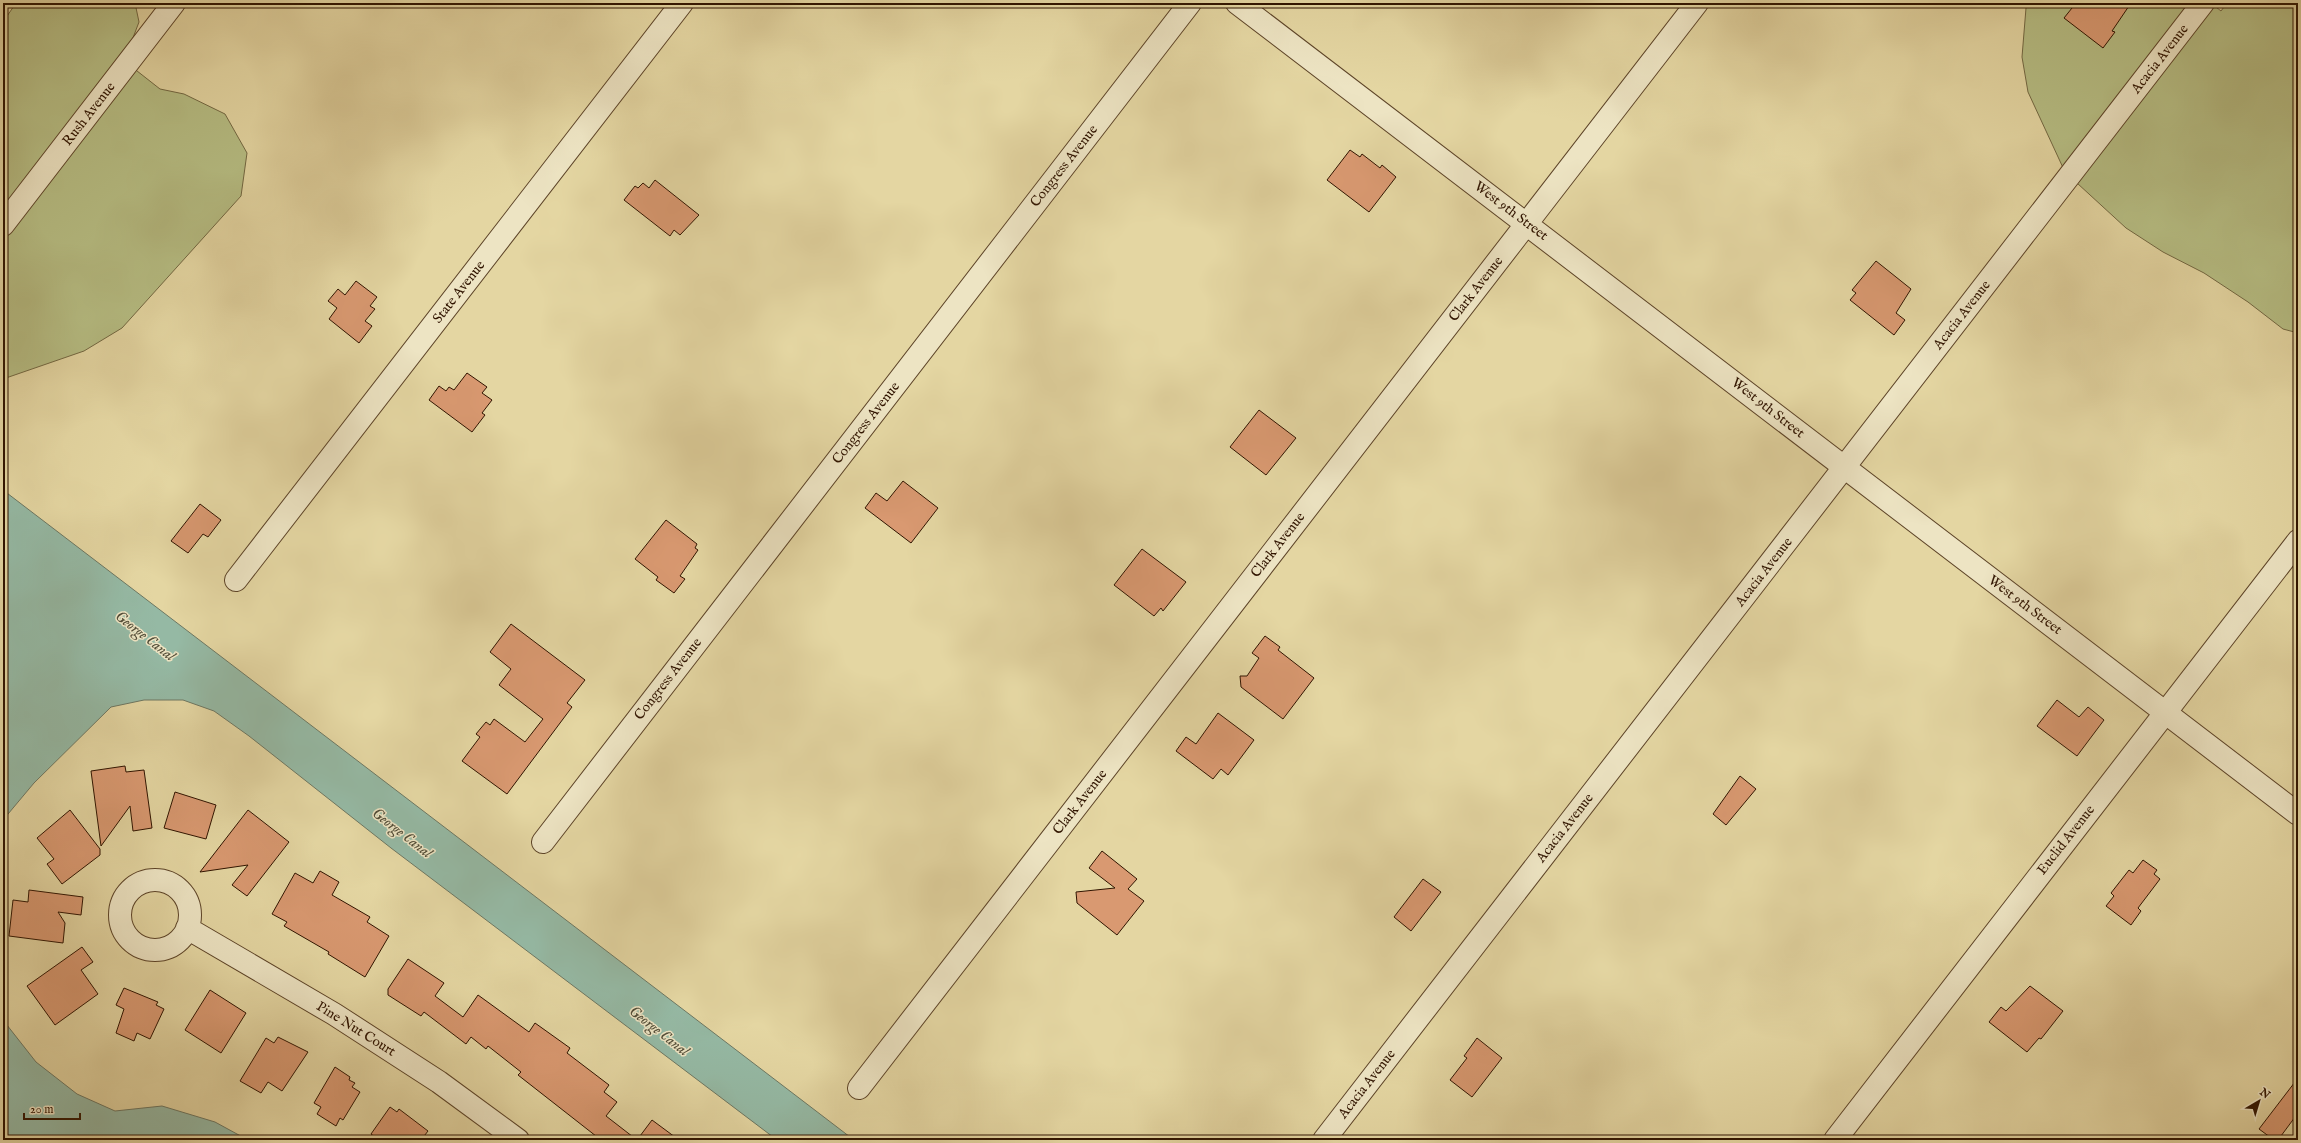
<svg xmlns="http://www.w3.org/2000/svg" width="2301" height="1143" viewBox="0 0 2301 1143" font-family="'IM FELL English',serif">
	<rect width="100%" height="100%" fill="#e4d6a2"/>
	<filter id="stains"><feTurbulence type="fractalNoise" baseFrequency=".005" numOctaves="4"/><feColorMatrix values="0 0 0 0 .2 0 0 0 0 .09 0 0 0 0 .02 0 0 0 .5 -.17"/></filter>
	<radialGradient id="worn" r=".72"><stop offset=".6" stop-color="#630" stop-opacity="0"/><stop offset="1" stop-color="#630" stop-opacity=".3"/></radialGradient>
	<path fill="#b6bd83" stroke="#736842" d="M16,3h119l4,19 -8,21 1,24 28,22 24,5 41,20 22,39 -6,43 -119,132 -38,23 -81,28v-357z
		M2030,3h181l10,8 6,-8h71v330l-15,-4 -35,-27 -44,-29 -41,-21 -37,-24 -61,-56 -37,-80 -6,-35 4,-49z"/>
	<path fill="#95b9a4" stroke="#6d7762" d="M3,490l851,650h-77l-386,-292 -142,-112 -35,-25 -31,-11h-39l-33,7 -77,76 -31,37z
		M3,1020l33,42 41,32 38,17 47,-5 53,16 33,18h-245z"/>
	<path fill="#d99971" stroke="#301400" d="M2076,3h55l-19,28 3,1 -12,16 -39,-30z
		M1350,150l10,7 2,-3 18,14 2,-3 14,12 -27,35 -42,-32z
		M655,180l44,35 -19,20 -6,-5 -4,6 -46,-36 11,-14 3,2 5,-5 6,5z
		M1876,261l35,28 -15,24 9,7 -11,15 -44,-35 6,-7 -4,-3z
		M356,281l21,16 -7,9 5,3 -10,12 7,5 -13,17 -30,-24 8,-11 -9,-7 10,-12 7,6z
		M467,373l20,14 -5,6 10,7 -10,13 3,2 -13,17 -43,-32 10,-14 7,5 3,-4 5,3z
		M1259,410l37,28 -30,37 -36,-28z
		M903,481l35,27 -27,35 -46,-35 11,-15 11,8z
		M200,504l21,16 -13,17 -5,-3 -15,19 -17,-12z
		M666,520l31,24 -2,4 3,2 -18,26 5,3 -11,14 -18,-13 2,-3 -23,-18z
		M1142,549l44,33 -23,29 -2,-3 -7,8 -40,-31z
		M511,624l74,56 -18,23 5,4 -65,87 -45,-33 18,-24 -4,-3 10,-12 4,3 4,-6 31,23 18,-23 -44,-34 12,-16 -21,-17z
		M1265,636l15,11 -2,3 36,28 -31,41 -42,-32 -1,-11h7l12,-18 -7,-5z
		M2057,700l22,17 9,-10 16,13 -27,36 -40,-30z
		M1218,713l36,27 -26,35 -7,-6 -8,10 -37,-28 10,-14 10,7z
		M125,766l1,6 18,-2 8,58 -19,3 -3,-25 -29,40 -10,-75z
		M1740,776l16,13 -30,36 -13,-11z
		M175,792l41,13 -10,34 -42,-11z
		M70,810l30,39v6l-38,29 -15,-20 7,-5 -17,-21z
		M248,810l41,32 -42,54 -15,-11 16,-20 -48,7z
		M1102,851l35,28 -9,10 16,12 -27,34 -40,-32 -1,-11 39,-4 -26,-20z
		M2143,860l14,10 -3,4 6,5 -22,29 3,3 -10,14 -25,-19 8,-10 -3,-3 18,-23 4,3z
		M320,871l19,11 -7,13 38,22 -3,5 22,14 -24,41 -37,-23 1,-2 -45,-26 3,-4 -15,-8 23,-41 18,10z
		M1423,879l18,13 -30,39 -17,-14z
		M29,890l54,7 -2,18 -23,-3 7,11 -2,20 -54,-7 4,-36 15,2z
		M82,947l11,15 -12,8 17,24 -43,31 -28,-39z
		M408,959l36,24 -9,13 28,21 15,-22 51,37 6,-9 35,25 -3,5 42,32 -5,7 13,10 -11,14 31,24 15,-20 27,20h-78l-83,-65 3,-3 -33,-26 -2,3 -15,-12 -5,7 -42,-32 -3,4 -33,-21v-6z
		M2030,986l33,25 -22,28 -2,-1 -12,14 -38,-30 12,-15 5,4z
		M124,988l34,14 -2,3 8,4 -14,30 -13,-6 -3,8 -18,-8 8,-24 -8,-4z
		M210,990l36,23 -25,40 -36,-23z
		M278,1037l30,15 -26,39 -14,-9 -7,11 -21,-12 26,-43 8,5z
		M1477,1038l25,20 -30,39 -22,-17 17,-22 -3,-2z
		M335,1067l15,10 -1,3 6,3 -3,4 8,5 -17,28 -3,-2 -4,8 -19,-12 4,-7 -7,-4z
		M2298,1078v35l-20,27h-4l-15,-11z
		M390,1107l7,5 2,-3 29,22 -7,9h-42l-8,-6z"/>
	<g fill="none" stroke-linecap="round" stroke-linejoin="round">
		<g stroke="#5d4428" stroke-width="24">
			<path id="minor" d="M1237,3l1061,811
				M3,225l171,-222
				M236,580l446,-577
				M543,842l647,-839
				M120 915a35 35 0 1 1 70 0a35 35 0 1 1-70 0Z
				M187,928l147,86 105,68 79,58
				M859,1088l838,-1085
				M1324,1140l879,-1137
				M1835,1140l463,-599"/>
		</g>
		<use href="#minor" stroke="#ede4c3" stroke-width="22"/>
	</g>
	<g text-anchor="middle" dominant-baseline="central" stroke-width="3" stroke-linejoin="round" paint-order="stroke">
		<g font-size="14" fill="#301400" stroke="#ede4c3">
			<text transform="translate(2160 59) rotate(-52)">Acacia Avenue</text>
			<text transform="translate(89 114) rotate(-52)">Rush Avenue</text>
			<text transform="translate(1064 166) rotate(-52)">Congress Avenue</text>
			<text transform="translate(1511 211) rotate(37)">West 9th Street</text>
			<text transform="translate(1476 289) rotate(-52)">Clark Avenue</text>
			<text transform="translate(459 292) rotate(-52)">State Avenue</text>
			<text transform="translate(1962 315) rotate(-52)">Acacia Avenue</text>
			<text transform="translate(1768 408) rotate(38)">West 9th Street</text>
			<text transform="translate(866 423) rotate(-52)">Congress Avenue</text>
			<text transform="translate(1278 545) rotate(-52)">Clark Avenue</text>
			<text transform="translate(1764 572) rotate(-52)">Acacia Avenue</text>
			<text transform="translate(2025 605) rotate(37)">West 9th Street</text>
			<text transform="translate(668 679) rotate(-52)">Congress Avenue</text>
			<text transform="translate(1080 802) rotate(-52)">Clark Avenue</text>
			<text transform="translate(1565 828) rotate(-52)">Acacia Avenue</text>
			<text transform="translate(2066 840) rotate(-52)">Euclid Avenue</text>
			<text transform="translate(356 1029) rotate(32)">Pine Nut Court</text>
			<text transform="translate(1367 1084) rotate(-52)">Acacia Avenue</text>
		</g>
		<g font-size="15" font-style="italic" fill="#534e39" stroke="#ede4c3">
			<text transform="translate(145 636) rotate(38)">George Canal</text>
			<text transform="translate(402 833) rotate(38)">George Canal</text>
			<text transform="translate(659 1031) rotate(38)">George Canal</text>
		</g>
	</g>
	<rect width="2301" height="1143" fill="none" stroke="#e4d6a2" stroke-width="16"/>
	<rect x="4" y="4" width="2293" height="1135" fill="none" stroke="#301400" stroke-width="2"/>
	<rect x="8" y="8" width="2285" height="1127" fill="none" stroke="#301400"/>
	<g transform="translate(2259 1101) rotate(38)" stroke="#ede4c3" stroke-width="3" paint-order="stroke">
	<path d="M0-3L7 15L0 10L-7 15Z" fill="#301400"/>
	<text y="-6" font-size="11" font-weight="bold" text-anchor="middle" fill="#301400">N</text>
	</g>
	<path d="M24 1113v6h56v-6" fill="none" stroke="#301400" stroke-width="2"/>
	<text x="30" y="1113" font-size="12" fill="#301400" stroke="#ede4c3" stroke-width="3" paint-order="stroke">20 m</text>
	<rect width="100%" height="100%" filter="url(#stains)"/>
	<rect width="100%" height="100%" fill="url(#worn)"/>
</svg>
